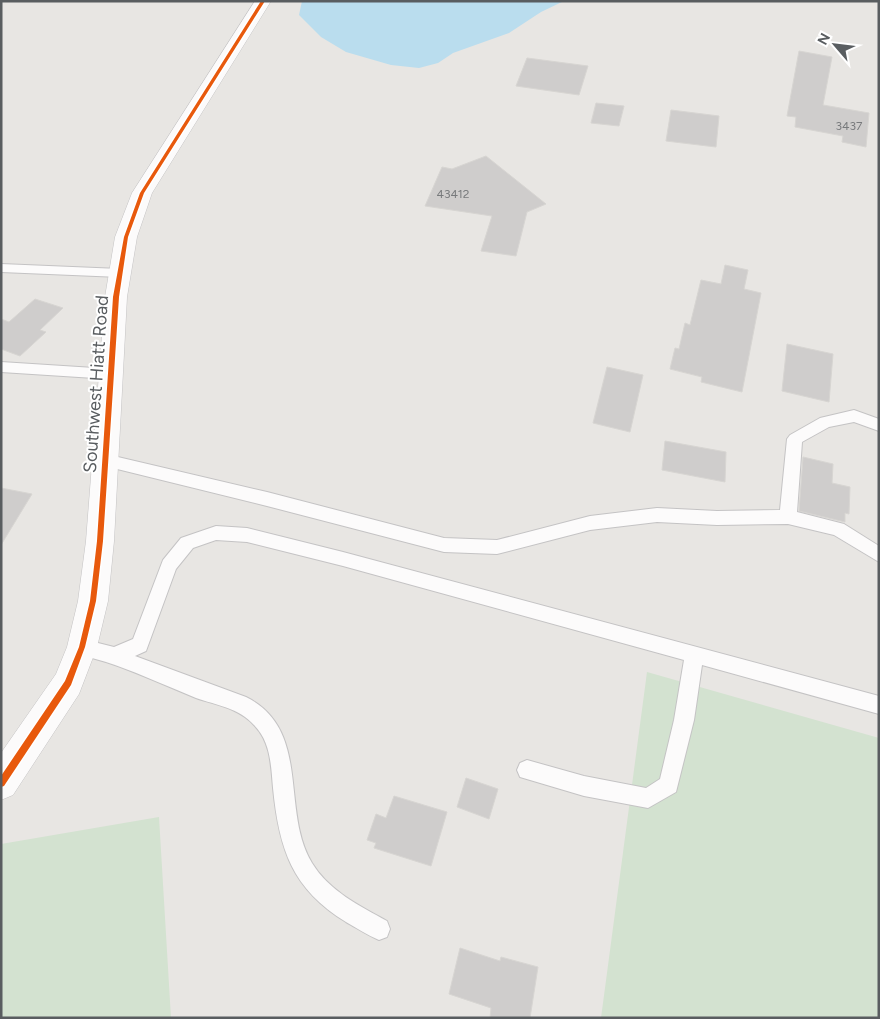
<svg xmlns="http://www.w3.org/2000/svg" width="880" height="1019" viewBox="0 0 880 1019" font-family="Figtree,sans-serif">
	<rect width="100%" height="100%" fill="#e8e6e3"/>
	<path fill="#d3e2d0" d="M647,672l232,66v280h-278z
		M159,817l12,201h-170v-174z"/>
	<path fill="#baddee" d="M302,1h262l-23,11 -32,21 -56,20 -15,10 -19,5 -28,-3 -45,-13 -25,-15 -22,-22z"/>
	<path fill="#cfcdcc" stroke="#d7d5d2" d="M799,51l33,6 -9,48 46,8 -3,34 -24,-5 1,-6 -48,-9 1,-10 -9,-1z
		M527,58l61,8 -9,29 -63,-9z
		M596,103l28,3 -5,20 -28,-3z
		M671,110l48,6 -3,31 -50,-6z
		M486,156l60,48 -19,8 -11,44 -35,-5 11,-35 -67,-10 17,-39 10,2z
		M725,265l23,5 -4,19 17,4 -19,99 -41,-10 1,-5 -32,-8 5,-21 4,1 6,-26 5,2 11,-45 20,4z
		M35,299l28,9 -23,22 6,2 -26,24 -19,-7v-30l8,3z
		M787,344l46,10 -4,48 -47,-11z
		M607,367l36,8 -13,57 -37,-9z
		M665,441l61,11 -1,30 -63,-12z
		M803,457l30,7 -1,19 18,4 -1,27 -4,-1v9l-46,-11z
		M1,488l31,6 -31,51z
		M466,778l32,11 -9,30 -32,-12z
		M394,796l53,16 -16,54 -57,-18 2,-5 -9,-3 9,-26 10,4z
		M460,948l40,13 1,-4 37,10 -8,51h-40l1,-10 -42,-14z"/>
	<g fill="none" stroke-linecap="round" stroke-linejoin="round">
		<g stroke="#c4c3c4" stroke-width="2">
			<path id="service" d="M1,264l119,5 6,4 -6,4 -119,-5z
				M1,362l109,7 5,1 2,4 -2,4 -5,1 -109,-7z
				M854,410l25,9v12l-25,-9 -25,5 -27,15 -5,70 47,12 35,22v16l-45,-27 -46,-11 -71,1 -60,-3 -67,8 -93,24 -53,-2 -177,-46 -162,-40 -6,-2 -2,-4 2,-4 6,-2 162,38 177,46 53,2 93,-24 67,-8 60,3 63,-1 7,-71 3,-4 30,-17z
				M216,526l31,2 96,24 536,144v18l-177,-49 -8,55 -18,72 -28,16 -64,-12 -64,-19 -3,-7 3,-7 7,-3 57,16 62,12 14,-9 14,-59 10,-60 -341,-94 -96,-24 -31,-2 -23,8 -17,21 -30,82 -11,5 111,41c66,33 34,113 66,166 17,28 48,43 75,58l3,8 -3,8 -8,3c-12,-5 -22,-12 -33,-18 -54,-33 -67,-73 -73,-134 -2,-22 -2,-46 -19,-63 -15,-17 -38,-20 -58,-27 -27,-11 -53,-23 -81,-33 -13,-5 -26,-7 -39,-12l-3,-6 3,-6 6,-2 32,8 19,-8 30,-79 18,-22z"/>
		</g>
		<g stroke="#c4c3c4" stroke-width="1">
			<path id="tertiary" d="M255,1h16l-119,192 -15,44 -10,60 -13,244 -6,60 -11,46 -18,47 -66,101 -12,5v-47l55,-79 11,-27 11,-46 8,-60 19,-244 10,-60 17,-44z"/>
		</g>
		<use href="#service" fill="#fcfbfb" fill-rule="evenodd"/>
		<use href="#tertiary" fill="#fcfbfb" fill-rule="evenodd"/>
		<g stroke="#fff" stroke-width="3">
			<path id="cycleway" d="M261,1h4l-121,192 -16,44 -9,60 -16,244 -7,60 -11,46 -14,38 -67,101 -3,1v-11l64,-95 14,-34 11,-46 7,-60 16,-244 11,-60 16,-44z"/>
		</g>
		<use href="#cycleway" fill="#e8590c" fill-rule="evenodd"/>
	</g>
	<g text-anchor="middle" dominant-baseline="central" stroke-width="4" stroke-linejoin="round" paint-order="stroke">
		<g font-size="12" fill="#787a7c">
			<text x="849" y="126">3437</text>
			<text x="453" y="194">43412</text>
		</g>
		<g font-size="18" fill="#595d60" stroke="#fff">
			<text transform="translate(96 384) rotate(-86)">Southwest Hiatt Road</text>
		</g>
	</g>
	<rect width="880" height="1019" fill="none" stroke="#595d60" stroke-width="5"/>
	<g transform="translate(835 45) rotate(298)" stroke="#ffffff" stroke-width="4" paint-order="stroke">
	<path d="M0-4L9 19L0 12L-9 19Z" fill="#595d60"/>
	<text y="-8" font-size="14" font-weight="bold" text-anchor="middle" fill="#595d60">N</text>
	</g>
</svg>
